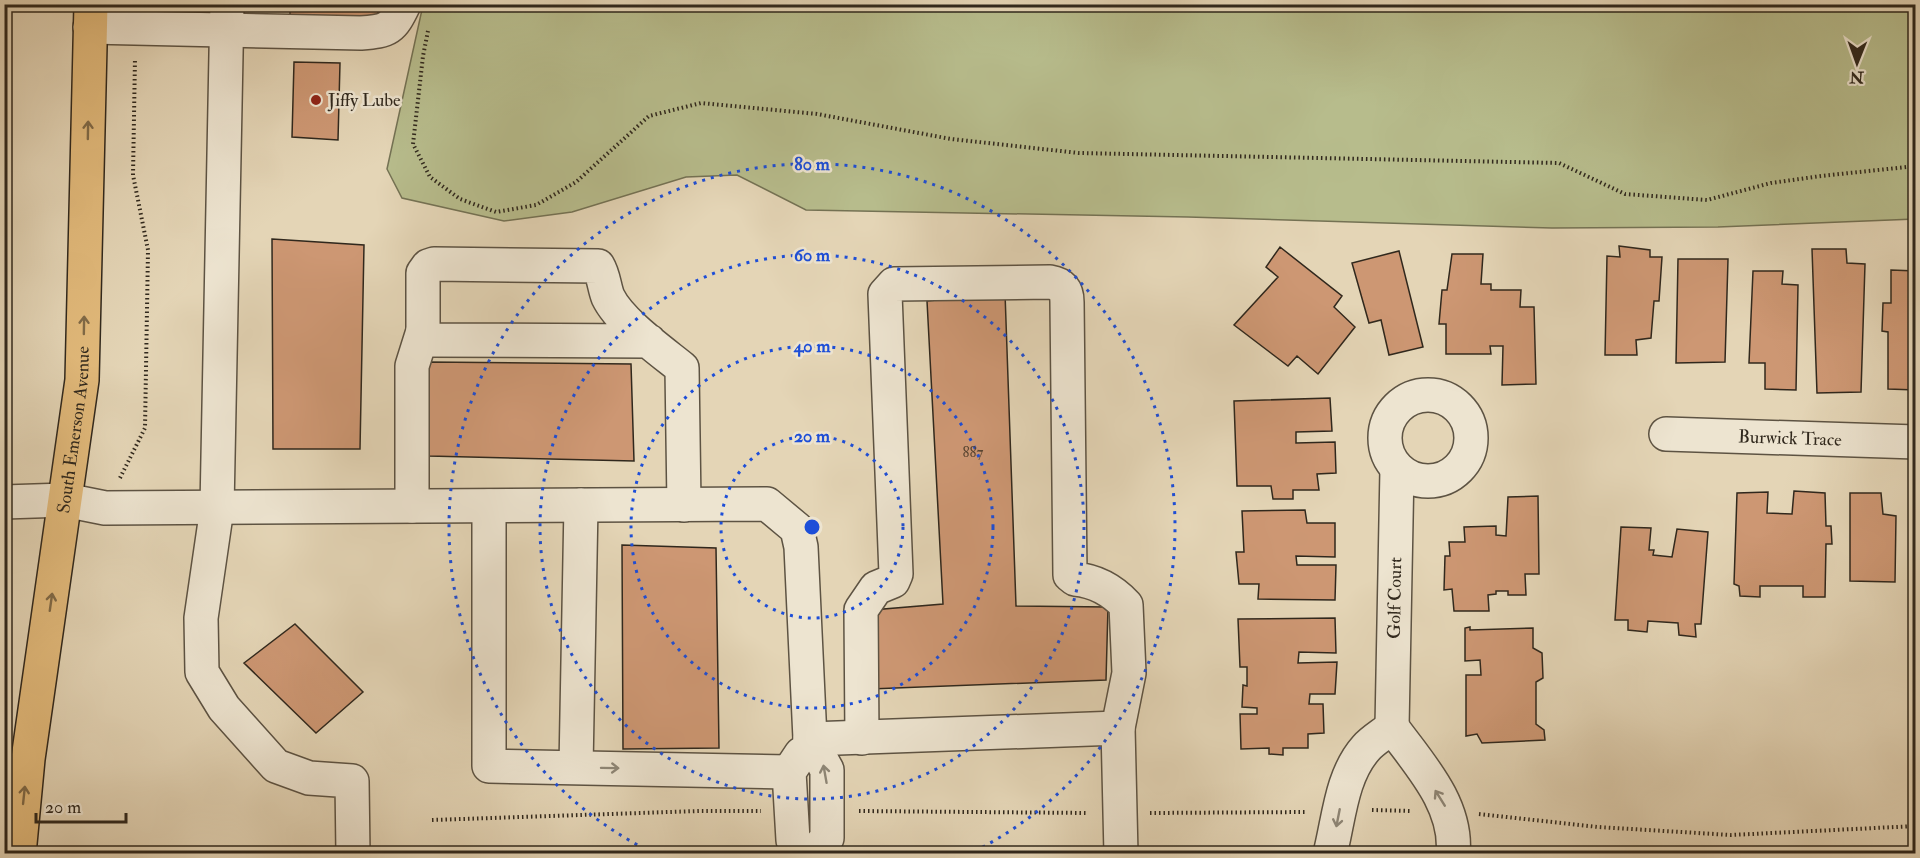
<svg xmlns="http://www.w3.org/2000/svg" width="1920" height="858" viewBox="0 0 1920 858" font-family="'IM FELL Double Pica',serif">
	<rect width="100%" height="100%" fill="#e4d5b6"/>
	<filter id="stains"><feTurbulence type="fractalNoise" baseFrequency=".00333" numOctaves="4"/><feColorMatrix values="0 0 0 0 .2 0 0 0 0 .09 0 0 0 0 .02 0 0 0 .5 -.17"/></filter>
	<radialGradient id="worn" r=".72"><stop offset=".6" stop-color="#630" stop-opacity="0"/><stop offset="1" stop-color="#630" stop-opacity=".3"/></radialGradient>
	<path fill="#b7bc8c" stroke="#747254" stroke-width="1.5" d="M423,5h1492v214l-197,8 -166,1 -364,-11 -382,-7 -69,-35 -51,2 -114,35 -68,9 -102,-23 -15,-29z"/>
	<path fill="#cd9773" stroke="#30281d" stroke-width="1.5" d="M290,4h88v17h-88z
		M294,62l46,1 -2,77 -46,-3z
		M272,239l92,6 -4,204h-87z
		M1619,246l31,4v7h12l-3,44h-5l-3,37 -15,2 1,15h-32l2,-99 13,1z
		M1280,247l62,49 -8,11 21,20 -37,47 -21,-18 -9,10 -54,-41 44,-48 -12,-10z
		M1812,249h34l1,14 18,1 -4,128 -44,1z
		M1399,251l24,96 -34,8 -8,-35 -12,3 -17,-60z
		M1452,254h31l-2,30h10v6h30l-1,17h14l2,77 -34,1 1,-39h-13l1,8h-45v-30h-7l3,-34h5z
		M1678,259h50l-3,103 -49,1z
		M1891,270l25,1v119l-28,-1v-57l-6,-1 1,-28h8z
		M1753,271h30l-1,13 16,1 -2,105 -31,-1v-26h-16z
		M1005,293l11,313 92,1 -2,73 -236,9 2,-79 71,-6 -16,-303z
		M428,362l203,2 3,97 -205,-5z
		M1330,398l2,33 -36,1v11l39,-1 1,31 -19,1 2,16h-26v9h-20l-2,-13h-34l-3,-85z
		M1794,491l31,2 1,33h5l1,18h-6l-1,53h-22v-11h-43v11l-20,-1 -1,-10 -5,-2 3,-91 31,-1 -1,21 25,1z
		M1850,493h31l2,21 13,2 -1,66 -45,-1z
		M1538,496l1,78h-14l1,21h-18v-4h-12v3l-8,1 1,16h-35l-2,-22 -8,1 1,-34h5l-1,-14h16l-1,-15 32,-1v9l10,1 2,-39z
		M1305,510l2,13h28v34l-39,-1 1,9h39l-1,35 -77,-1 1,-15h-20l-3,-32h8l-2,-41z
		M1621,527l30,1 -2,22h5l-1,5 19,2 5,-28 31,3 -7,92h-6l1,13 -17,-2 -1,-12 -30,-2 -1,11 -19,-2v-10h-13z
		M622,545l94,3 3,200 -96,1z
		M1335,618l1,35 -37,-1 -1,11 39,-1 -2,32h-25l-1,10h14l1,29 -16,1v14h-25v7l-14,-1v-6l-28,1 -1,-35h17v-6l-15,-1 1,-22 4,1v-19h-7l-2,-48z
		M295,624l68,68 -47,41 -72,-70z
		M1470,627v3l63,-2v20l9,5 1,25 -7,4v42l8,6 1,10 -63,3 -5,-9 -11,2v-61h15l-1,-15 -15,1v-33z"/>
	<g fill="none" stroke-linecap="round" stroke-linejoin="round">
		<g stroke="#5d5343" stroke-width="36">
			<g id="minor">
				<path d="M227,4l-10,504 -16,110 1,54 22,36 52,58 33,12 43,3 1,73"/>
				<path d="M90,27l271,6c28,-2 31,-4 43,-29"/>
				<path d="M649,341l-220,-1 -6,-9v-58l5,-7 6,-2 164,2c6,10 6,21 10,31 12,25 53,54 74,71l2,137"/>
				<circle cx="1428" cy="438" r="43"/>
				<path id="s1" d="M1666,434l250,8"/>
				<path d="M4,502l61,-2 40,8 662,-4 30,25 4,18 9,192 17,31v68l-14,16"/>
				<path d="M412,506v-140l11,-35"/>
				<path d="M489,506v260l300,6"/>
				<path id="s2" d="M1392,727l5,-258"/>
				<path d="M862,738l-1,-128 15,-22 17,-7 3,-7 -11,-280 9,-10 156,-2c12,2 17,8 17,20l3,273 5,4c21,2 37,11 51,26l3,68 -11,55"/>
				<path d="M810,739l308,-11 3,126"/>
				<path d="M801,754l-12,18 4,68 12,14"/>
				<path d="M576,767l5,-262"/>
				<path d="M1330,854c9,-35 11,-78 36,-106 7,-8 18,-14 26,-21 27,37 66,78 61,127"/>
			</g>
		</g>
		<g stroke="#30281d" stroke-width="36">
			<g id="major">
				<path id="s3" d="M19,854l9,-95 54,-379 9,-376"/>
			</g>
		</g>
		<path stroke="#30281d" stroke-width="4" stroke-dasharray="1.5 3" stroke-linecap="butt" d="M428,31l-5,25 -10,88 17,33 30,22 36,13 40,-7 40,-23 73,-66 52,-13 116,11 134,25 128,14 480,10 66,31 82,6 64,-17 50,-7 95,-10
			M120,478l25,-50 3,-178 -15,-75 2,-117
			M1372,810l40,1
			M859,811l229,2
			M1150,813l157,-1
			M1479,814l119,13 133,8 185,-9
			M432,820l267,-9h62"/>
		<use href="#minor" stroke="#ede4d0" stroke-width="33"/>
		<use href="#major" stroke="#e2ba7b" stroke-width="33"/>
	</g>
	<defs><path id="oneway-shaft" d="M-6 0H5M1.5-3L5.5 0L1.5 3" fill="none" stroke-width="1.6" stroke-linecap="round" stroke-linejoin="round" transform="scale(1.5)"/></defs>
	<g stroke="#806a47">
		<use href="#oneway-shaft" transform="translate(88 130) rotate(-89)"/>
		<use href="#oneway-shaft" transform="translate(84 325) rotate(-89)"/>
		<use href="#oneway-shaft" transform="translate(51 602) rotate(-82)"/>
		<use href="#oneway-shaft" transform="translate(24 795) rotate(-84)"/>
	</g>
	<g stroke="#8e8676">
		<use href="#oneway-shaft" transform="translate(610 768) rotate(1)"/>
		<use href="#oneway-shaft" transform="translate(825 774) rotate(-100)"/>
		<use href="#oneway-shaft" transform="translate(1440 798) rotate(-122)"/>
		<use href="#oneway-shaft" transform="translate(1338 818) rotate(101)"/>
	</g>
	<g fill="none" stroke="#1d4ed8" stroke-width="3" stroke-dasharray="3 6">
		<circle cx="812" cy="527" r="91"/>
		<circle cx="812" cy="527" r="181"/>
		<circle cx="812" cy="527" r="272"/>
		<path d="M653 853A363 363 0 1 1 971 853"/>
	</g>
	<circle fill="#8f2418" stroke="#ede4d0" stroke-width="2" cx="316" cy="100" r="6"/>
	<g text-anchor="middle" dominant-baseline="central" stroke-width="5" stroke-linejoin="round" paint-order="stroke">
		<g font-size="15" fill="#574432">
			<text x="973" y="452">887</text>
		</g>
		<g font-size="18" fill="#30281d" stroke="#ede4d0" text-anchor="start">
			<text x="328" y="100">Jiffy Lube</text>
		</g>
		<g font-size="18" fill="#30281d" stroke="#ede4d0">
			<text stroke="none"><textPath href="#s3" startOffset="428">South Emerson Avenue</textPath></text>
			<text stroke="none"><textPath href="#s1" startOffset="124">Burwick Trace</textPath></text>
			<text stroke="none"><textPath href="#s2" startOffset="129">Golf Court</textPath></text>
		</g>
	</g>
	<circle cx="812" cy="527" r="9" fill="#1d4ed8" stroke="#ede4d0" stroke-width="3"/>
	<g font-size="18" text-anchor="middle" font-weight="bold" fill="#1d4ed8" stroke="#ede4d0" stroke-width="5" stroke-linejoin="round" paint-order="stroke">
		<text x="812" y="170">80 m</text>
		<text x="812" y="261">60 m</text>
		<text x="812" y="352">40 m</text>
		<text x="812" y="442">20 m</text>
	</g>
	<rect width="1920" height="858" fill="none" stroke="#e4d5b6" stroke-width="24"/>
	<rect x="6" y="6" width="1908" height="846" fill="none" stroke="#30281d" stroke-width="3"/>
	<rect x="12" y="12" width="1896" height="834" fill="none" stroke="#30281d" stroke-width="1.5"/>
	<g transform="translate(1857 63) rotate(181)" stroke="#ede4d0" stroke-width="4.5" paint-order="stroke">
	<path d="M0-4.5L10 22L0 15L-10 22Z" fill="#30281d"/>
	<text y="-9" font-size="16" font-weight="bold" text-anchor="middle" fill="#30281d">N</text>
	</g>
	<path d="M36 813v9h90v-9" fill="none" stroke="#30281d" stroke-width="3"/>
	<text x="45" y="813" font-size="18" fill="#30281d" stroke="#ede4d0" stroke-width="4.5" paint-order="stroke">20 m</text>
	<rect width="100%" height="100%" filter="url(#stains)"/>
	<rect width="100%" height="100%" fill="url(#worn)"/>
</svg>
